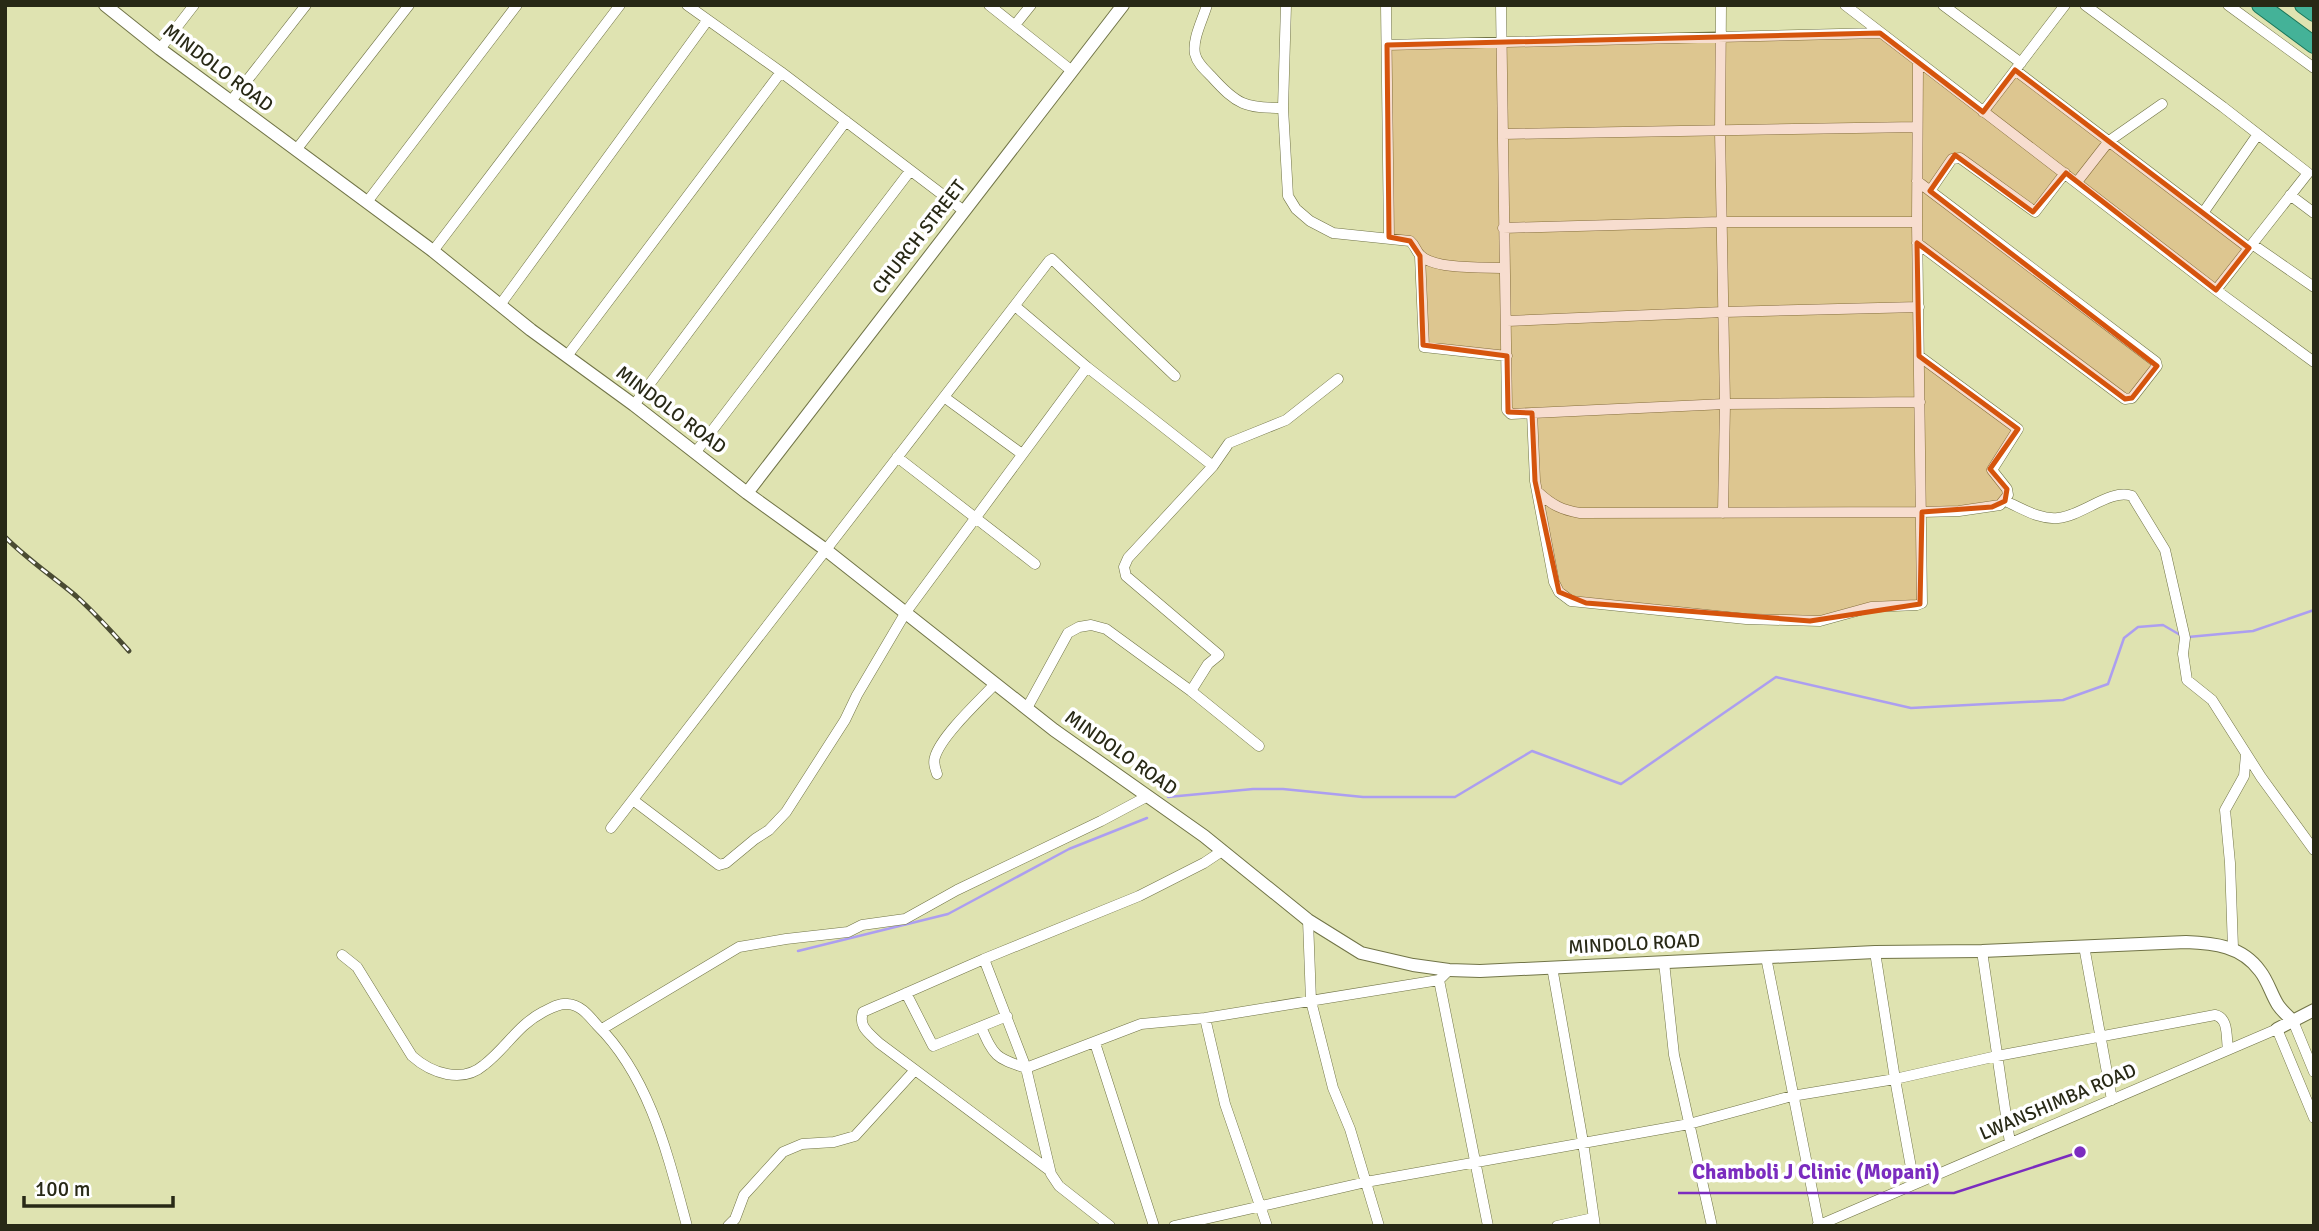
<svg xmlns="http://www.w3.org/2000/svg" width="2319" height="1231" viewBox="0 0 2319 1231" font-family="Signika,sans-serif">
	<rect width="100%" height="100%" fill="#dfe3b1"/>
	<g fill="none" stroke-linecap="round" stroke-linejoin="round">
		<path stroke="#ac9ef0" stroke-width="2.5" d="M2188,637l65,-6 61,-21
			M1168,797l85,-8h30l80,8h92l77,-46 89,33 155,-107 135,31 152,-8 45,-16 16,-46 14,-11 25,-2 19,11
			M798,951l150,-37 121,-65 78,-31"/>
		<g stroke="#717447" stroke-width="11">
			<path id="minor" d="M687,5l94,67 183,139
				M989,5l83,66
				M1207,5c-4,14 -15,34 -12,49 2,9 10,16 16,22 26,29 34,32 72,32
				M1286,5l-3,103 5,88 8,13 14,12 23,12 77,8c5,4 6,10 10,14 14,15 65,12 84,13
				M1386,5l3,232
				M1501,5l6,405 4,4 21,-1 3,68 19,101 5,10 12,9 175,18 74,2 51,-14 46,-2 5,-2 -5,-381 1,-158
				M1721,5l-1,126 5,273 -2,109
				M1845,5l371,285 98,72
				M1943,5l78,58
				M2085,5l138,102 85,66 -92,117
				M2228,5l86,63
				M1015,25l16,-20
				M1387,45l493,-12
				M160,49l34,-44
				M2015,70l234,178
				M231,101l75,-96
				M1983,112l82,-107
				M1503,134l414,-7
				M296,150l113,-145
				M1917,181l239,181 1,4 -25,32 -7,1 -208,-156
				M2077,182l32,-41 53,-37
				M1930,191l22,-32 8,-1 75,54 30,-39
				M2290,195l24,18
				M367,202l150,-197
				M2203,213l55,-79
				M1503,228l218,-6h196
				M2252,244l62,43
				M433,251l187,-246
				M1420,256l4,91 83,9
				M500,305l207,-284
				M1507,321l217,-9 195,-5
				M567,356l214,-284
				M1087,367l126,99 16,-23 57,-23 52,-41
				M944,397l78,57
				M634,405l212,-284
				M1532,413l193,-9 195,-2
				M695,453l215,-282
				M897,457l138,107
				M1539,493c13,12 23,17 41,20l342,-1 37,-1 41,-6 8,-10 -1,-6 -15,-19 26,-41 -99,-73
				M2005,501c17,7 34,19 53,17 24,-2 53,-30 74,-22l33,54 20,88 -2,16 4,26 25,20 49,77 53,73
				M1191,691l17,-27 11,-9 -93,-79 -2,-9 4,-9 85,-92
				M1027,708l41,-75 11,-6 12,-2 15,4 85,62 68,55
				M937,774c-2,-6 -4,-11 -2,-17 6,-21 44,-56 60,-73
				M633,800l86,65 7,-2 29,-24 14,-9 17,-18 59,-92 12,-25 49,-83 181,-245 -72,-61
				M611,828l438,-567 3,-2 123,117
				M1308,920l3,81 22,87 17,41 29,97
				M2084,946l28,154
				M2233,948l-3,-85 -5,-53 19,-34 2,-21
				M1982,951l28,192
				M1875,952l20,127 19,105
				M342,955l15,12 55,89c19,17 50,28 72,9 22,-17 34,-40 59,-53 8,-4 16,-9 25,-8 13,1 21,12 29,21 53,52 71,131 90,201
				M1766,957l53,268
				M984,959l-121,53c-5,15 6,21 16,31l170,127
				M1664,962l10,93 38,171
				M1552,967l31,175 12,84
				M1439,980l49,246
				M906,993l27,53 74,-30
				M1205,1018l20,86 42,122
				M2293,1021l21,51
				M981,1027c13,29 14,31 45,41l115,-44 64,-6 234,-38 10,-10
				M602,1029l137,-82 47,-8 62,-7 14,-7 43,-6 52,-29 144,-69 47,-25
				M1095,1043l59,183
				M728,1226l7,-7 9,-24 39,-43 19,-8 32,-2 21,-6 60,-66
				M1110,1226l-51,-40 -8,-12 -25,-106 -42,-109 155,-63 65,-33 18,-12
				M1174,1226l192,-44 323,-58 103,-28 103,-17 102,-23 218,-41c14,3 11,22 13,35
				M1557,1226l36,-8
				M1817,1226l460,-197 37,89"/>
		</g>
		<g stroke="#717447" stroke-width="14">
			<path id="tertiary" d="M105,5l55,44 273,202 98,79 103,75 113,88 79,57 228,180 150,106 104,84 53,33 52,12 36,5 31,1 395,-19 107,-1 204,-9c28,1 56,4 74,29 8,10 11,23 18,34 4,6 10,11 15,16
				M747,493l376,-488
				M2277,1029l37,-19"/>
		</g>
		<g stroke="#1c765a" stroke-width="18">
			<path id="trunk" d="M2260,5l54,40
				M2303,5l11,8"/>
		</g>
		<use href="#minor" stroke="#fff" stroke-width="10"/>
		<use href="#tertiary" stroke="#fff" stroke-width="12"/>
		<use href="#trunk" stroke="#44b298" stroke-width="16"/>
		<g stroke="#4a4b33" stroke-width="5">
			<path id="rail" d="M5,537c22,22 47,39 71,59 19,17 36,36 53,55"/>
		</g>
		<use href="#rail" stroke="#fff" stroke-width="2.5" stroke-dasharray="8" stroke-linecap="butt"/>
	</g>
	<path fill="#d5540d" fill-opacity="0.2" stroke="#d5540d" stroke-width="5" stroke-linejoin="round" d="M1880,33l103,79 32,-42 234,178 -33,42 -150,-117 -33,39 -78,-57 -25,36 227,175 -25,32 -7,1 -208,-156 2,113 99,73 -28,40 17,20 -2,12 -13,6 -70,5 -2,92 -110,17 -224,-18 -27,-11 -24,-111 -3,-68 -24,-1 -1,-56 -84,-11 -3,-89 -10,-15 -21,-4 -2,-192z"/>
	<g text-anchor="middle" dominant-baseline="central" stroke-width="7" stroke-linejoin="round" paint-order="stroke">
		<g font-size="19" fill="#282916" stroke="#fff">
			<text transform="translate(218 68) rotate(37)">MINDOLO ROAD</text>
			<text transform="translate(919 237) rotate(-52)">CHURCH STREET</text>
			<text transform="translate(671 410) rotate(37)">MINDOLO ROAD</text>
			<text transform="translate(1121 753) rotate(35)">MINDOLO ROAD</text>
			<text transform="translate(1634 944) rotate(-3)">MINDOLO ROAD</text>
			<text transform="translate(2058 1102) rotate(-23)">LWANSHIMBA ROAD</text>
		</g>
	</g>
	<path fill="none" stroke="#7b2cbf" stroke-width="2.5" d="M2080 1152L1954 1193H1678"/>
	<circle fill="#7b2cbf" stroke="#fff" stroke-width="2.5" cx="2080" cy="1152" r="7"/>
	<g font-size="21" text-anchor="middle" font-weight="bold" fill="#7b2cbf" stroke="#fff" stroke-width="7" stroke-linejoin="round" paint-order="stroke">
		<text x="1816" y="1179">Chamboli J Clinic (Mopani)</text>
	</g>
	<rect width="2319" height="1231" fill="none" stroke="#282916" stroke-width="14"/>
	<path d="M24 1196v10h149v-10" fill="none" stroke="#282916" stroke-width="3.5"/>
	<text x="35" y="1196" font-size="21" fill="#282916" stroke="#ffffff" stroke-width="5" paint-order="stroke">100 m</text>
</svg>
